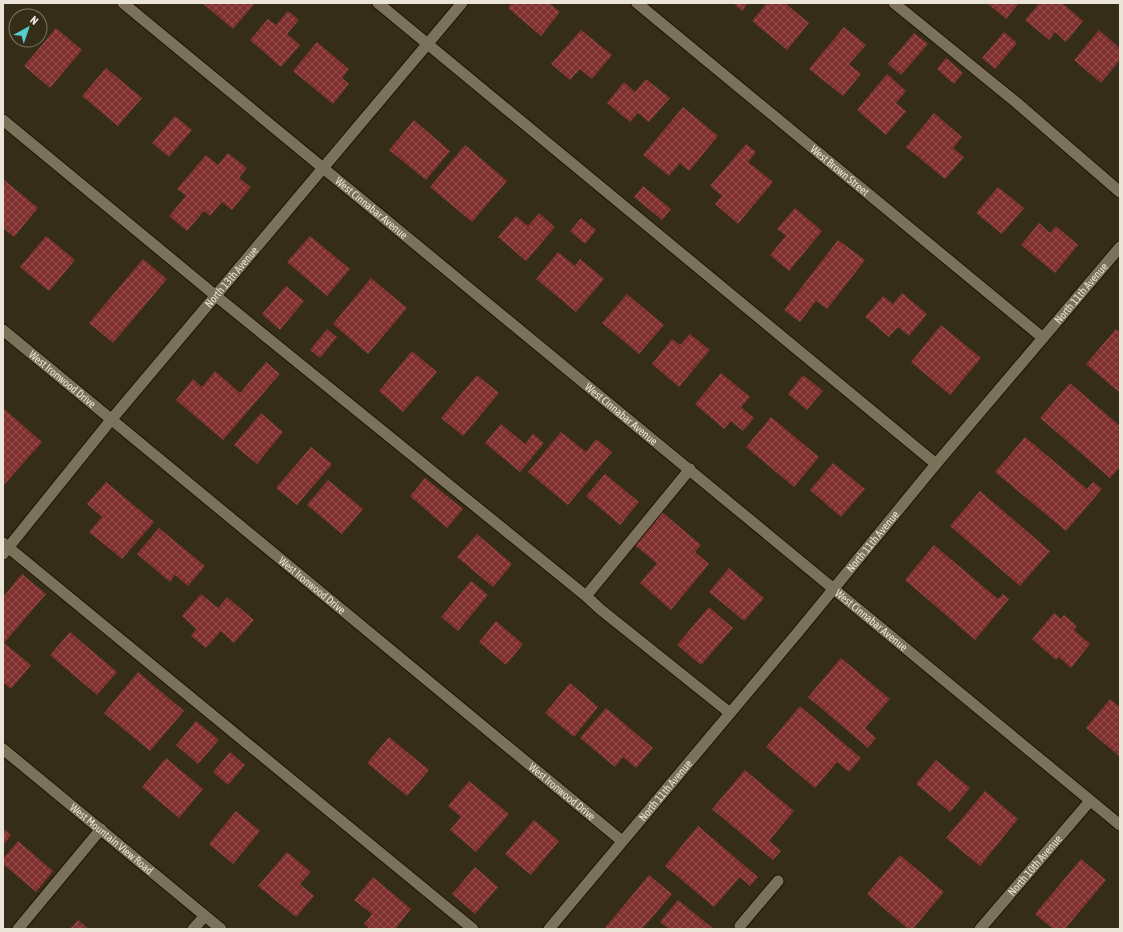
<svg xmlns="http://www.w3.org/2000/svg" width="1123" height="932" viewBox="0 0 1123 932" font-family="'Asap Condensed',sans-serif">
	<defs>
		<pattern id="building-cross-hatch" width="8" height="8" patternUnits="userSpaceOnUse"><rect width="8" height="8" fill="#80312f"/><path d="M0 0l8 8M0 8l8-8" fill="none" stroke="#924f4c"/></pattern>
	</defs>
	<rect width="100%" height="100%" fill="#352d17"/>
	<path fill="url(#building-cross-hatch)" d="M202,3h53l-22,26z
		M512,3h37l11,9 -19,24 -33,-28z
		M733,3h15l-6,8z
		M767,3h18l24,20 -22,27 -35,-29z
		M987,3h32l-13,16z
		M1040,3h22l21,18 -17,21 -11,-10 -6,8 -24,-20z
		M288,11l11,9 -12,14 13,11 -19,22 -31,-27 18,-21 8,6z
		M844,27l22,18 -17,19 12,10 -18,22 -34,-27z
		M56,28l26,22 -32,38 -26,-22z
		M581,30l31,25 -20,24 -12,-10 -10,11 -19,-16z
		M1099,30l21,18v12l-19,23 -27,-23z
		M1004,32l13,11 -22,26 -13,-11z
		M914,33l14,11 -27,31 -13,-11z
		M317,42l32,27 -7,9 7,6 -16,20 -40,-33z
		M946,58l17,15 -9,11 -17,-15z
		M106,68l36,30 -24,28 -36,-30z
		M887,74l19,17 -10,12 10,8 -20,24 -29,-25z
		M646,79l24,19 -21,24 -11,-9 -8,9 -23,-19 17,-21 11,10z
		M683,107l35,29 -29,35 -9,-8 -11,13 -26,-21z
		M934,113l28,24 -9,11 11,9 -19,22 -39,-32z
		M175,116l17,14 -23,27 -17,-14z
		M414,120l36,31 -24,29 -37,-30z
		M746,144l10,8 -8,10 25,20 -35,42 -23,-20 7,-8 -12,-10z
		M465,145l42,36 -35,41 -42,-35z
		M228,153l19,15 -8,10 12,9 -19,23 -10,-8 -12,14 -6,-5 -17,20 -18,-15 17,-20 -9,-7 29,-34 12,10z
		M3,179l35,29 -24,29 -11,-9z
		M643,186l28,23 -9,11 -28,-23z
		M998,187l26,21 -22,26 -26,-21z
		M795,208l27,23 -33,40 -19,-16 16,-19 -9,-7z
		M539,213l16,14 -29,34 -28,-24 18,-21 12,10z
		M581,218l15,12 -11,14 -15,-13z
		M1039,223l11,10 6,-7 22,19 -23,28 -34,-28z
		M46,236l29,24 -26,31 -29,-24z
		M310,236l40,33 -23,27 -40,-34z
		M838,240l27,20 -38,49 -11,-8 -16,21 -16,-12z
		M558,252l17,14 5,-7 24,20 -28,33 -40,-33z
		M143,259l24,20 -54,64 -24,-20z
		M371,278l36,30 -39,46 -35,-30z
		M286,286l18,15 -24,29 -18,-16z
		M902,293l25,21 -18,22 -11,-9 -9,10 -24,-20 18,-21 10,8z
		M627,294l37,31 -25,29 -37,-31z
		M941,325l40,33 -31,37 -39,-33z
		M327,329l10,8 -17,21 -10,-8z
		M1116,329l4,3v61l-34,-29z
		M690,334l20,16 -31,37 -27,-23 20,-25 8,6z
		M412,351l25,21 -34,40 -24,-21z
		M266,362l14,12 -57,66 -47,-40 17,-21 9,8 13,-16 25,22z
		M721,373l29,24 -9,10 13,11 -11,13 -12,-10 -7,8 -29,-25z
		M477,375l22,18 -36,43 -22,-18z
		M803,375l20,16 -16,19 -19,-16z
		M1070,383l50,43v41l-10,11 -70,-60z
		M3,408l39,34 -39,44z
		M261,413l22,19 -26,32 -23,-19z
		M771,417l48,40 -25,30 -48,-40z
		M501,424l24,20 8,-10 11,9 -24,29 -35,-29z
		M561,432l25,20 10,-13 16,13 -44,53 -40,-33z
		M1025,437l62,52 6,-7 9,7 -36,42 -71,-59z
		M311,447l21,17 -35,41 -21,-17z
		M833,463l32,26 -24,28 -31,-27z
		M605,474l34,28 -19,23 -34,-29z
		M425,478l38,31 -16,19 -37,-32z
		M328,480l35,29 -21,25 -35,-29z
		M106,482l48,40 -32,37 -33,-27 13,-15 -15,-13z
		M980,491l70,60 -30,35 -70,-60z
		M661,511l40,34 -6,7 14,12 -38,46 -31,-27 17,-20 -24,-19z
		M159,528l46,38 -17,20 -13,-11 -5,7 -33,-28z
		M477,534l35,30 -19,23 -36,-30z
		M934,545l64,54 5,-5 6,5 -34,41 -70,-60z
		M729,568l35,30 -20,23 -35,-29z
		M22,574l24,20 -42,49 27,22 -20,24 -8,-7v-85z
		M471,581l17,14 -30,36 -17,-14z
		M201,594l17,14 9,-11 27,23 -20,23 -13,-12 -15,17 -15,-12 5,-7 -14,-13z
		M709,607l24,21 -32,37 -24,-20z
		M1054,613l7,6 3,-4 13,11 -3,4 16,14 -19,24 -12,-11 -3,3 -24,-21z
		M496,621l27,23 -17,21 -27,-23z
		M70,632l47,40 -20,23 -47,-40z
		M841,658l49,41 -25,29 11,10 -8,10 -60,-51z
		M138,672l46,39 -34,40 -46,-38z
		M570,683l28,24 -24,30 -29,-24z
		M1110,699l10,8v50l-34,-29z
		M800,706l61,52 -12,14 -12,-10 -22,26 -49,-41z
		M606,708l47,40 -17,20 -13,-11 -8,10 -35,-29z
		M196,721l23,19 -21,24 -22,-19z
		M389,737l40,33 -22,26 -40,-33z
		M230,752l15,13 -17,20 -15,-13z
		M166,758l37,31 -24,29 -37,-31z
		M936,760l34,28 -20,24 -34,-28z
		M745,770l49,41 -25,30 12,10 -8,9 -61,-51z
		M469,781l40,33 -33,38 -26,-22 11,-13 -13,-11z
		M985,791l33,28 -38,47 -34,-28z
		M236,811l24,20 -27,33 -24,-20z
		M534,820l25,21 -28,34 -26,-21z
		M698,826l60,51 -8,9 -10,-9 -26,30 -49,-41z
		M3,828l8,7 -8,10z
		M18,841l35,30 -17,21 -33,-28v-5z
		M287,852l24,20 -11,12 14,12 -18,21 -38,-31z
		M900,855l44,37 -31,37h-5l-41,-35z
		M1081,859l25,21 -41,49h-12l-18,-15z
		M475,867l23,20 -23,27 -23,-20z
		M649,875l23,19 -30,35h-38z
		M373,877l38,32 -16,20h-25l-6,-5 8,-10 -18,-14z
		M678,900l36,29h-45l-9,-7z
		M78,920l11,9h-19z"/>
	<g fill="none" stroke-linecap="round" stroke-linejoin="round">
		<g stroke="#1d1502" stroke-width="13">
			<path id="service" d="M378,3l558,461
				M894,3l123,100 103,89
				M3,120l213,176 370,300 104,-127
				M3,543l470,386
				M586,596l14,13 130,104
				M740,926l38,-45
				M18,929l83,-100"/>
		</g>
		<g stroke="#1d1502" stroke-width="13">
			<g id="minor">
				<path id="s1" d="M123,3l997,822"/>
				<path id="s2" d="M637,3l406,335"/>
				<path id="s3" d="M3,330l619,511"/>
				<path id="s4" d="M3,554l108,-134 351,-417"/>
				<path id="s5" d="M3,749l218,180"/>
				<path d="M193,929l12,-13"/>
				<path id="s6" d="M549,929l250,-298 137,-167 184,-217"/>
				<path id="s7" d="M980,929l110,-128"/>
			</g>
		</g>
		<use href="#service" stroke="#7c725b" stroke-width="11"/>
		<use href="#minor" stroke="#7c725b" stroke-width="11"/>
	</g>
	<g text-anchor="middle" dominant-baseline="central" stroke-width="4" stroke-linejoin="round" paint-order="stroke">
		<g font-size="11" fill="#eae5d8" stroke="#352d17">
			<text stroke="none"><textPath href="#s2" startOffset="263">West Brown Street</textPath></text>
			<text stroke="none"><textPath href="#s1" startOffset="322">West Cinnabar Avenue</textPath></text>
			<text stroke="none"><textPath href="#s4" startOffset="359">North 13th Avenue</textPath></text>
			<text stroke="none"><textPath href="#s6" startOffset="829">North 11th Avenue</textPath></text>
			<text stroke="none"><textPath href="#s3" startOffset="77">West Ironwood Drive</textPath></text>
			<text stroke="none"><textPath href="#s1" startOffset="646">West Cinnabar Avenue</textPath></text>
			<text stroke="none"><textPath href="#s6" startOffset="505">North 11th Avenue</textPath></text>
			<text stroke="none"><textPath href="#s3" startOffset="401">West Ironwood Drive</textPath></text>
			<text stroke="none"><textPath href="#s1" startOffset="970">West Cinnabar Avenue</textPath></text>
			<text stroke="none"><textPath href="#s6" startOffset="181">North 11th Avenue</textPath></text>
			<text stroke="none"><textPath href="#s3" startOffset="725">West Ironwood Drive</textPath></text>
			<text stroke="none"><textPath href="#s5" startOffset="141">West Mountain View Road</textPath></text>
			<text stroke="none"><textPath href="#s7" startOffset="84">North 10th Avenue</textPath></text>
		</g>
	</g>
	<rect width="1123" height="932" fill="none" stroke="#eae5d8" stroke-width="8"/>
	<g transform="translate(28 28) rotate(40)"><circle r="19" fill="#352d17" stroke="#7d7764"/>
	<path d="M0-3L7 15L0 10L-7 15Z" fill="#53cdc9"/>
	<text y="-6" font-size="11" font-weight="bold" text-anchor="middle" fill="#eae5d8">N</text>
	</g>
</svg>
